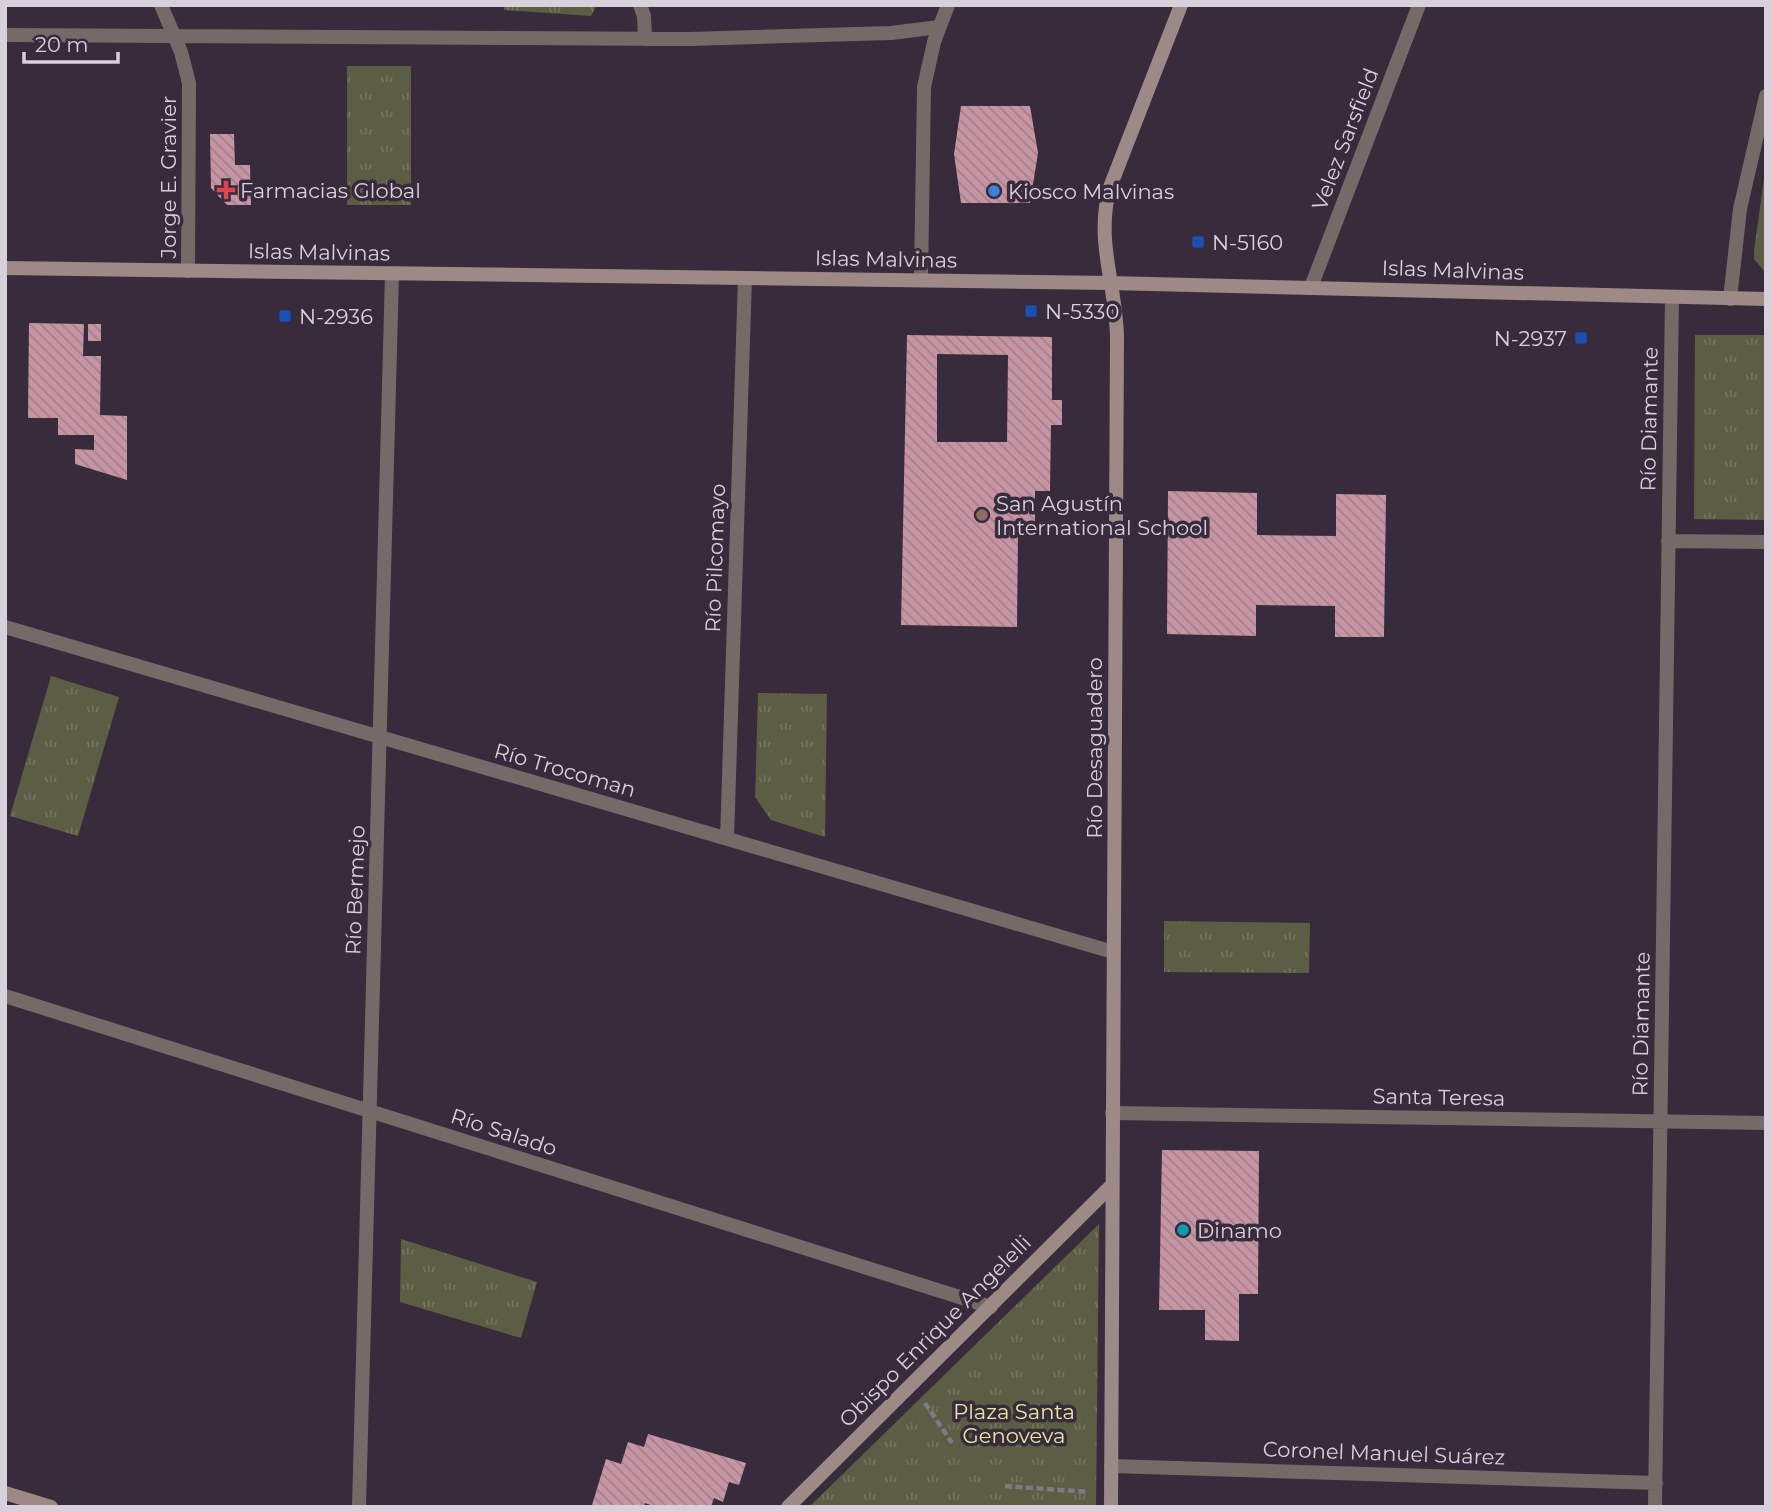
<svg xmlns="http://www.w3.org/2000/svg" width="1771" height="1512" viewBox="0 0 1771 1512" font-family="Montserrat,sans-serif">
	<defs>
		<pattern id="grass-tufts" width="24" height="20" patternUnits="userSpaceOnUse" patternTransform="scale(1.75)"><rect width="24" height="20" fill="#5b5e44"/><path d="M3 7l-1-3M5 7V3M7 7l1-3M15 17l-1-3M17 17v-4M19 17l1-3" fill="none" stroke="#72745e"/></pattern>
		<pattern id="building-back-hatch" width="6" height="6" patternUnits="userSpaceOnUse" patternTransform="scale(1.75)"><rect width="6" height="6" fill="#c695a4"/><path d="M-1 5l2 2M0 0l6 6M5-1l2 2" fill="none" stroke="#a57f8b"/></pattern>
	</defs>
	<rect width="100%" height="100%" fill="#382b3c"/>
	<path fill="url(#grass-tufts)" d="M504,5h93l-6,11 -87,-6z
		M347,66h64v139h-64z
		M1766,164v109l-12,-14v-8z
		M1695,335h71v185l-72,-1z
		M51,676l68,21 -41,139 -68,-20z
		M758,693l69,1 -2,143 -54,-17 -16,-23z
		M1164,921l146,2 -1,50 -145,-1z
		M1099,1224l-3,283h-287z
		M401,1239l136,43 -16,56 -121,-36z"/>
	<path fill="url(#building-back-hatch)" fill-rule="evenodd" d="M961,106h69l8,47 -8,50h-69l-7,-49z
		M210,134h24l1,31h15l1,40h-24l-16,-17z
		M29,323l55,1 -1,32h18l-1,59 27,1v64l-52,-16v-15l19,1v-15h-36v-17h-30z
		M88,324h13v17h-13z
		M907,335l145,2v63h10v25h-11l-1,66h-15v40h-17l-1,96 -116,-2zM937,354l71,1 -1,87h-70z
		M1168,491l89,2v42l79,1v-42l50,1 -2,142h-49v-31l-79,-1v31l-89,-2z
		M1162,1150l97,1 -1,143h-19v47l-34,-1v-30h-46z
		M648,1434l98,29 -7,22 -10,-3 -6,20 -9,-4 -3,9h-55l-11,-4 -1,4 -52,-2 14,-46 15,5 7,-22 16,5z"/>
	<g fill="none" stroke-linecap="round" stroke-linejoin="round">
		<path stroke="#817785" stroke-width="4.5" stroke-dasharray="7 3.5" stroke-linecap="butt" d="M925,1403l27,40
			M1005,1486l83,6"/>
		<path stroke="#766a68" stroke-width="14" d="M161,5l20,47 8,31 -1,188
			M640,5l4,11 1,23
			M5,35l685,4 201,-6 48,-6
			M921,280l3,-193 10,-45 14,-37
			M1311,287l108,-282
			M1730,299l10,-90 26,-113
			M1668,541l98,1
			M5,627l1108,325
			M727,839l18,-561
			M5,996l986,311
			M1112,1113l654,10
			M1111,1466l545,17
			M359,1507l33,-1233
			M1655,1507l17,-1210"/>
		<path stroke="#9d8a87" stroke-width="14" d="M5,268l1105,15 656,16
			M5,1493l46,14
			M788,1507l324,-322
			M1111,1507l6,-1170c-1,-53 -22,-96 -7,-150l71,-182"/>
	</g>
	<path fill="#e0444e" stroke="#382b3c" stroke-width="2.5" d="M222.5 179.5h7v7h7v7h-7v7h-7v-7h-7v-7h7z"/>
	<circle fill="#3f7fe0" stroke="#382b3c" stroke-width="2.5" cx="994" cy="191" r="7"/>
	<g fill="#1a4fb4" stroke="#382b3c" stroke-width="2.5">
		<rect x="1191" y="235" width="14" height="14" rx="3.5"/>
		<rect x="1024" y="304" width="14" height="14" rx="3.5"/>
		<rect x="278" y="309" width="14" height="14" rx="3.5"/>
		<rect x="1574" y="331" width="14" height="14" rx="3.5"/>
	</g>
	<circle fill="#8d6e63" stroke="#382b3c" stroke-width="2.5" cx="982" cy="515" r="7"/>
	<circle fill="#0f9aa8" stroke="#382b3c" stroke-width="2.5" cx="1183" cy="1230" r="7"/>
	<g text-anchor="middle" dominant-baseline="central" stroke-width="7" stroke-linejoin="round" paint-order="stroke">
		<g font-size="21" fill="#d8d0da" stroke="#382b3c">
			<text transform="translate(1345 139) rotate(-69)">Velez Sarsfield</text>
			<text transform="translate(168 177) rotate(-90)">Jorge E. Gravier</text>
			<text transform="translate(319 252) rotate(1)">Islas Malvinas</text>
			<text transform="translate(886 259) rotate(1)">Islas Malvinas</text>
			<text transform="translate(1453 270) rotate(2)">Islas Malvinas</text>
			<text transform="translate(1649 419) rotate(-89)">Río Diamante</text>
			<text transform="translate(715 558) rotate(-88)">Río Pilcomayo</text>
			<text transform="translate(1094 748) rotate(-90)">Río Desaguadero</text>
			<text transform="translate(565 770) rotate(16)">Río Trocoman</text>
			<text transform="translate(355 890) rotate(-88)">Río Bermejo</text>
			<text transform="translate(1641 1024) rotate(-89)">Río Diamante</text>
			<text transform="translate(1439 1097) rotate(1)">Santa Teresa</text>
			<text transform="translate(504 1132) rotate(18)">Río Salado</text>
			<text transform="translate(935 1331) rotate(-45)">Obispo Enrique Angelelli</text>
			<text transform="translate(1384 1453) rotate(2)">Coronel Manuel Suárez</text>
		</g>
		<g font-size="21" fill="#d8d0da" stroke="#382b3c" text-anchor="start">
			<text x="240" y="190">Farmacias Global</text>
			<text x="1008" y="191">Kiosco Malvinas</text>
			<text x="1212" y="242">N-5160</text>
			<text x="1045" y="311">N-5330</text>
			<text x="299" y="316">N-2936</text>
			<text x="1567" y="338" text-anchor="end">N-2937</text>
			<text x="996" y="503">San Agustín<tspan x="996" dy="24">International School</tspan></text>
			<text x="1197" y="1230">Dinamo</text>
		</g>
		<g font-size="21" fill="#e2eaa2" stroke="#382b3c">
			<text x="1014" y="1411">Plaza Santa<tspan x="1014" dy="24">Genoveva</tspan></text>
		</g>
	</g>
	<rect width="1771" height="1512" fill="none" stroke="#d8d0da" stroke-width="14"/>
	<path d="M24 52v10h94v-10" fill="none" stroke="#d8d0da" stroke-width="3.5"/>
	<text x="35" y="52" font-size="21" fill="#d8d0da" stroke="#382b3c" stroke-width="5" paint-order="stroke">20 m</text>
</svg>
